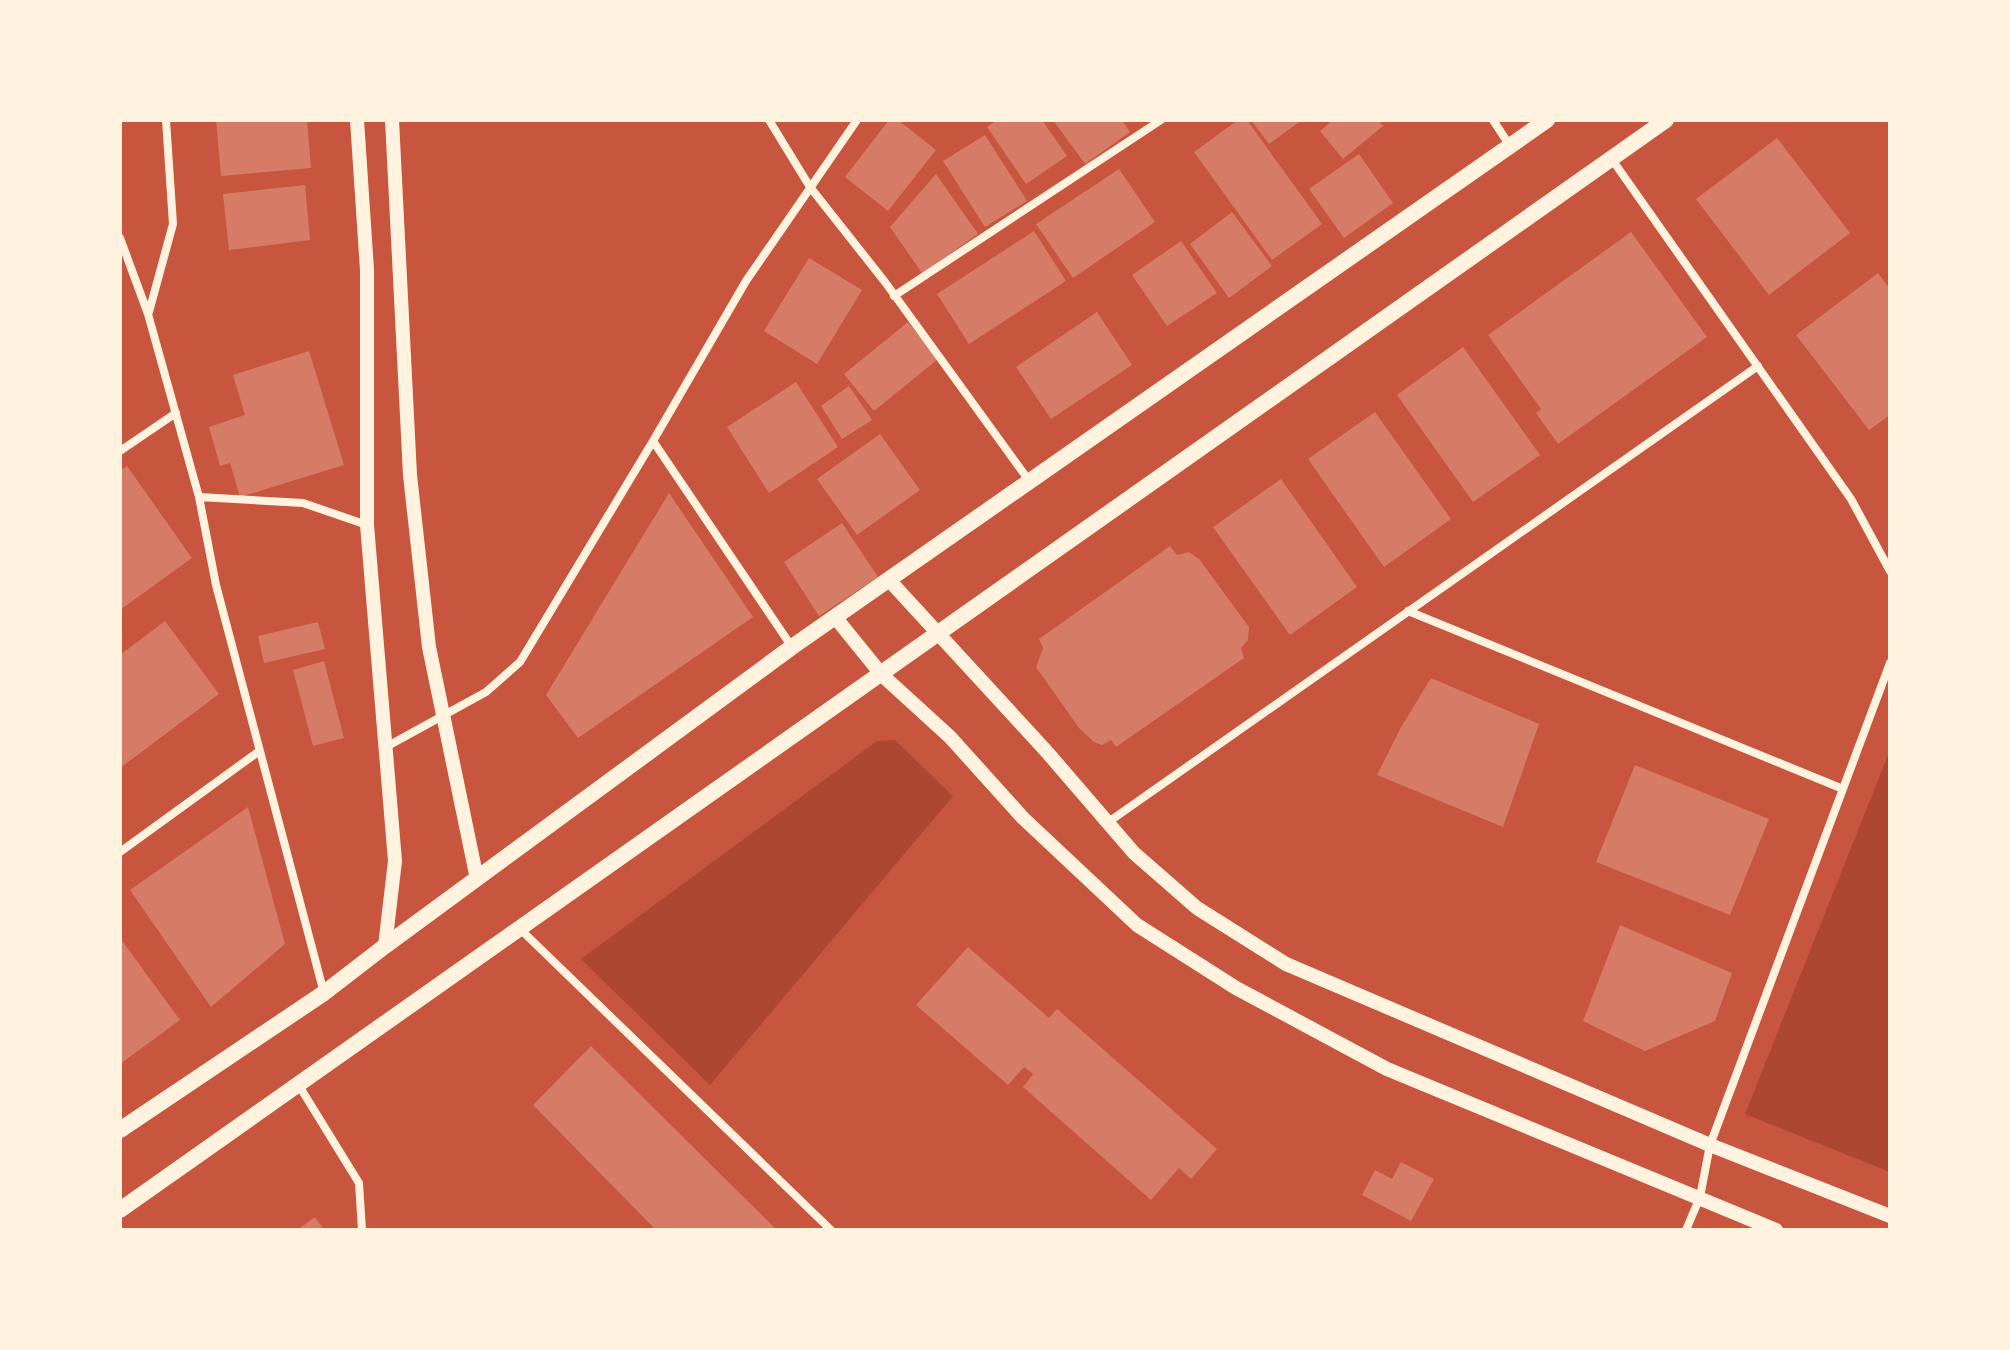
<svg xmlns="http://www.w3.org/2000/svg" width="2010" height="1350" viewBox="0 0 2010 1350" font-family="'Playfair Display',serif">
	<rect width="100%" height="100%" fill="#c8553d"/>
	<path fill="#ae4732" d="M895,740l58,56 -243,289 -129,-126 296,-218z
		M1890,750v422l-145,-58z"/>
	<path fill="#d67c66" d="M216,120h91l4,48 -90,8z
		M889,120h9l38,30 -48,61 -43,-34z
		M997,120h45l25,36 -41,28 -39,-57z
		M1053,120h69l8,12 -45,32z
		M1238,120h9l75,104 -50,36 -78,-108z
		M1251,120h51l-33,24z
		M1333,120h45l5,6 -40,33 -23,-28z
		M985,135l42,66 -42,26 -42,-66z
		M1777,138l73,95 -81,62 -73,-96z
		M1359,154l34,49 -49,35 -35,-49z
		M1119,169l36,53 -82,56 -37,-54z
		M936,174l42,60 -56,39 -32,-46z
		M305,185l5,55 -81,10 -6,-56z
		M1232,212l40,54 -43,32 -39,-54z
		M1034,231l32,50 -97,63 -32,-50z
		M1631,232l76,105 -149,107 -22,-31 5,-4 -53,-74z
		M1181,241l36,52 -50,33 -35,-51z
		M809,258l53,32 -45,74 -53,-33z
		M1878,273l12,16v126l-21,15 -73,-95z
		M1097,312l35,53 -81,54 -35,-52z
		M908,322l30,37 -64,52 -30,-37z
		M1463,347l77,108 -67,47 -76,-107z
		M309,351l35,114 -104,32 -10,-34 -10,3 -11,-39 36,-12 -12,-40z
		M796,382l42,65 -69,46 -42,-66z
		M849,386l23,34 -30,19 -21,-33z
		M1375,412l76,107 -67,48 -76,-108z
		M880,434l40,56 -63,45 -40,-56z
		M127,466l65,92 -72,52v-139z
		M1281,479l76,108 -67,48 -77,-108z
		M669,493l84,124 -175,121 -32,-43z
		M842,523l36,54 -59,39 -35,-54z
		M1170,546l7,9 12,-3 10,7 50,68 -1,13 -7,8 3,10 -128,89 -5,-7 -9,5 -8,-3 -15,-14 -43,-61 7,-19 -4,-9z
		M165,621l54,73 -99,74v-113z
		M318,622l7,27 -61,14 -6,-27z
		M324,661l20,77 -31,8 -20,-76z
		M1431,678l108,46 -36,103 -126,-52 23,-46z
		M1635,765l134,54 -39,96 -134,-53z
		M248,807l37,137 -74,63 -81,-117z
		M1620,925l112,48 -17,48 -70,30 -62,-30z
		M120,938l60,82 -60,44z
		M968,947l81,71 8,-9 160,140 -26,30 -12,-11 -28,32 -128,-113 10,-13 -9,-7 -16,18 -92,-80z
		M591,1046l186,184h-121l-123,-125z
		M1401,1162l33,17 -23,42 -49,-26 13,-25 17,9z
		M315,1217l9,13h-27z"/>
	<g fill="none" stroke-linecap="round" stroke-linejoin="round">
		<path stroke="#fff3e0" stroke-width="8" d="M769,120l41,67 75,95 145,200
			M1493,120l17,26
			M1611,158l240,341 39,72
			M120,238l28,76 51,183 17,88 108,408
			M894,296l267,-176
			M149,312l24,-88 -7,-104
			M653,441l139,206
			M120,451l56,-38
			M199,497l104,6 64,22
			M1408,611l435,178
			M386,747l100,-55 34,-30 133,-221 93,-160 111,-161
			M1107,823l651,-457
			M120,852l138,-100
			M519,928l312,302
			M298,1084l61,99 3,47
			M1686,1230l14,-33 10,-52 180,-482"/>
		<path stroke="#fff3e0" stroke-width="14" d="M357,120l10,150v255l28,336 -10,85
			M392,120l18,355 19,172 48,232
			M889,580l158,172 87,101 63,55 89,56 424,181 180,71
			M835,617l47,58 68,62 73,81 114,107 99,63 151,81 389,161"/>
		<path stroke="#fff3e0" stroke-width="16" d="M120,1130l204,-137 61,-47 407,-299 755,-527
			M120,1210l1546,-1090"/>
	</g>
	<rect width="2010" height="1350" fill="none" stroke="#fff3e0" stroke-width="244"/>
</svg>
